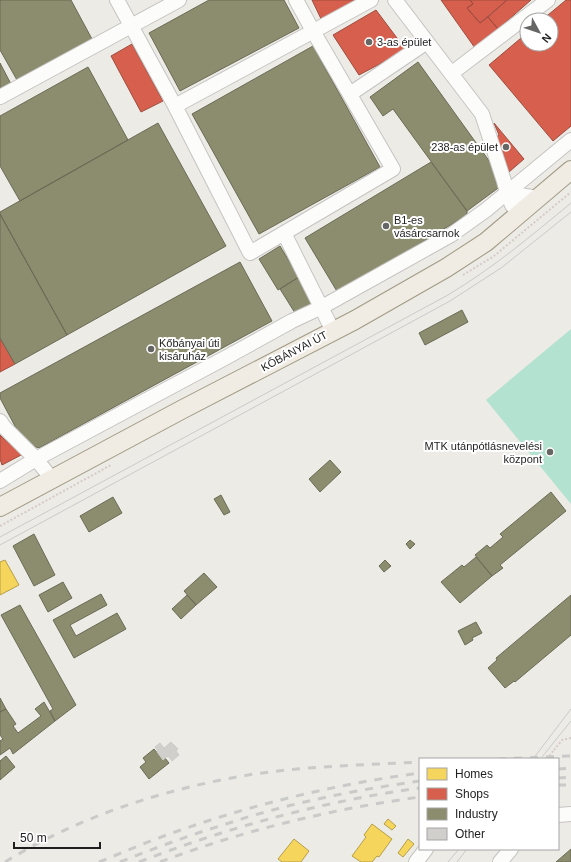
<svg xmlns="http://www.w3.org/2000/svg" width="571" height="862" viewBox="0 0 571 862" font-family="Helvetica,sans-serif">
	<rect width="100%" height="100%" fill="#ecebe6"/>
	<path fill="#b3e2d1" d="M571,329v175l-85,-104z"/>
	<path fill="#f6d55c" stroke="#b59e49" d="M5,560l14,25 -19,10v-33z
		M388,819l8,7 -4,4 -8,-6z
		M372,824l20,15 -13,18 -2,-1 -5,6h-11l-9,-6 14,-19 -2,-2z
		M294,839l15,12 -8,11h-19l-4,-3z
		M408,839l6,5 -11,13 -5,-4z"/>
	<path fill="#d6604d" stroke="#9f4c3f" d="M312,0h52l-41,23z
		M441,0h29l3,4 -6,4 13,15 8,-6 10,12 -23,19z
		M470,0h37l-27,23 -13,-15 6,-4z
		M507,0h24l-33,29 -10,-12z
		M566,0h5v126l-18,15 -64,-76 38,-32v11h24v-24h-9z
		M376,10l30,40 -47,25 -26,-40z
		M132,44l31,57 -22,11 -30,-56z
		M494,123l30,36 -15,13 -7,-18 -8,-15 5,-4z
		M0,338l15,26 -15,8z
		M0,435l4,4 19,15 -21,11 -2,-6z"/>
	<path fill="#8c8c6e" stroke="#6b6b56" d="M0,0h71l21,39 -75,41 -17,-30z
		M209,0h75l15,28 -119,63 -31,-58z
		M313,46l67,121 -121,67 -67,-120z
		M418,62l87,121 -38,28 -74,-102 -10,7 -13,-19z
		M0,63l11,21 -11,6z
		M88,67l40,73 -108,61 -20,-35v-50z
		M158,123l68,123 -159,89 -67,-121v-2z
		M431,162l36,49v4l-129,78 -33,-55z
		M0,214l67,121 -52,29 -15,-26z
		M280,246l19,31 -21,13 -19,-31z
		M240,262l32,59 -233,127 -15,-5 -24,-45v-5z
		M299,277l15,25 -19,11 -15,-24z
		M462,310l6,12 -43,23 -6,-12z
		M330,460l11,12 -21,20 -11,-13z
		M551,492l15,19 -66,54 3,3 -11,8 -17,-21 12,-10 3,3 13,-11 -3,-3z
		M221,495l9,17 -6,3 -10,-16z
		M113,497l9,16 -33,19 -9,-16z
		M34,534l21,41 -21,11 -21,-40z
		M410,540l5,4 -5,5 -4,-5z
		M476,557l16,19 -32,27 -19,-21 21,-17 2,2z
		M385,560l6,6 -7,6 -5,-6z
		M204,573l13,14 -21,18 -12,-14z
		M63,582l9,16 -24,14 -9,-17z
		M101,594l6,11 -37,20 6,11 41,-23 9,16 -52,29 -21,-38z
		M187,595l9,10 -15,14 -9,-10z
		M571,595v40l-56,47 -1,-1 -9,7 -17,-20 9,-8 -1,-2z
		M20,605l56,100 -21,16 -5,-10 3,-2 -52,-94z
		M476,622l6,11 -10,5 1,2 -8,5 -7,-14z
		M0,698l6,11 -6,3z
		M44,702l11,19 -42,33 -3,-6 -10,7v-14l3,-2 -3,-4v-23l6,-3 10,15 -3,2 5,7 23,-17 -6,-7z
		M154,749l9,11 2,-2 4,5 -20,16 -9,-12 6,-5 -3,-4z
		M6,756l9,11 -15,13v-19z
		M571,849v13h-15z"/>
	<path fill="#d0cfcc" stroke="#cfccc8" d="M171,742l7,7 -2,2 3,4 -7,6 -4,-5 -5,4 -6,-8 1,-1 -3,-4 5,-4 4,5z"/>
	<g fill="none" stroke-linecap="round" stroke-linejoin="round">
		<g stroke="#c5c4c2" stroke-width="16">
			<path id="minor" d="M117,0l58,106 75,147 34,-20
				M296,0l17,31 80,138 -109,64 49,98
				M395,0l87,114 22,67 3,12 5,12 7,9
				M452,73l96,-73
				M350,94l77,-52
				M0,97l179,-97
				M175,106l196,-106
				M507,193l31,5
				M0,421l4,6 32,32 16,20
				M0,481l36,-22 189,-101 67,-37 30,-14 129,-72 35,-25 85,-70
				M558,815l13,-1
				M416,862l10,-13
				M500,862l11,-13"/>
		</g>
		<g stroke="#a19a84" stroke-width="20">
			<path id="major" d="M0,507l183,-98 172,-89 91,-52 40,-26 85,-72"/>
		</g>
		<path stroke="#d6cac7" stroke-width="2" stroke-dasharray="2 2" stroke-linecap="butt" d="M463,275l31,-19 77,-64
			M0,526l111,-61
			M554,750l8,-10 9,-2"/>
		<use href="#minor" stroke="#fcfcfb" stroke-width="14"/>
		<use href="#major" stroke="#f0ece4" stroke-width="18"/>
		<path stroke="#cacac9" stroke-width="1" d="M0,537l448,-242c45,-27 83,-59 123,-92
			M0,545l450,-244 51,-33 70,-56
			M542,757l29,-36
			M533,759l38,-50
			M448,862l11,-13
			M457,862l10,-13"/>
		<path stroke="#cacac9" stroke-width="3" stroke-dasharray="8 8" stroke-linecap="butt" d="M498,759l73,-3
			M558,769l13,-1
			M558,778l13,-1
			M558,785h13
			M5,862c73,-45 159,-73 243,-87 57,-9 115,-10 172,-13
			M99,862c25,-10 50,-21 76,-30 79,-28 162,-48 245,-59
			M120,862c35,-14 70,-27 106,-38 63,-21 129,-34 194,-43
			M139,862c90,-35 185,-61 281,-74
			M160,862c84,-32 172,-53 260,-65"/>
		<path stroke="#d6cac7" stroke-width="2" stroke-dasharray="2 2" stroke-linecap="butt" d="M547,759l7,-9"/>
	</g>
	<g fill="#666664" stroke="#fff" stroke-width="1.5">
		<circle cx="369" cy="42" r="4"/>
		<circle cx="506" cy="147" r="4"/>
		<circle cx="386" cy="226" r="4"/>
		<circle cx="151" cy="349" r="4"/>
		<circle cx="550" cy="452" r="4"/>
	</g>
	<g text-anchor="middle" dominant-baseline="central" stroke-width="4" stroke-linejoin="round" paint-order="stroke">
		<g font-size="11" fill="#1e1e1e" stroke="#fff" text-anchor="start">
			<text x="377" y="42">3-as épület</text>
			<text x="498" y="147" text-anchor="end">238-as épület</text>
			<text x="394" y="220">B1-es<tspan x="394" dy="13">vásárcsarnok</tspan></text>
			<text x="159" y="343">Kőbányai úti<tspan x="159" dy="13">kisáruház</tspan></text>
			<text x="542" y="446" text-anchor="end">MTK utánpótlásnevelési<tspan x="542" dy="13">központ</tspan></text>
		</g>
		<g font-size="11" fill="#1e1e1e" stroke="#fff">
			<text transform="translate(294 351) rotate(-28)">KŐBÁNYAI ÚT</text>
		</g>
	</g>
	<rect x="419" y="758" width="140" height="92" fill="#ffffff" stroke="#a5a5a5"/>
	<rect x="427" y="768" width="20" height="12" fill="#f6d55c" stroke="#a5a5a5"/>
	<text x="455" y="778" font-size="12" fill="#1e1e1e">Homes</text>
	<rect x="427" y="788" width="20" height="12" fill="#d6604d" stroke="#a5a5a5"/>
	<text x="455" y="798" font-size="12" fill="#1e1e1e">Shops</text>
	<rect x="427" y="808" width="20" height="12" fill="#8c8c6e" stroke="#a5a5a5"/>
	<text x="455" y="818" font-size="12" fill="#1e1e1e">Industry</text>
	<rect x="427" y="828" width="20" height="12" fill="#d0cfcc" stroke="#a5a5a5"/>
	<text x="455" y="838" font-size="12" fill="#1e1e1e">Other</text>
	<g transform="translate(539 32) rotate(130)"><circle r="19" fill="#ffffff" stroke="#a5a5a5"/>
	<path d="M0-3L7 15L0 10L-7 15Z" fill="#666664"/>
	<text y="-6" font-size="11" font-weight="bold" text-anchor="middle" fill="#1e1e1e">N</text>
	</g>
	<path d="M14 842v6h86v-6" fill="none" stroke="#1e1e1e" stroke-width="2"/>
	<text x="20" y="842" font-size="12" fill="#1e1e1e" stroke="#ffffff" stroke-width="3" paint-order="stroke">50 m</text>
</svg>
